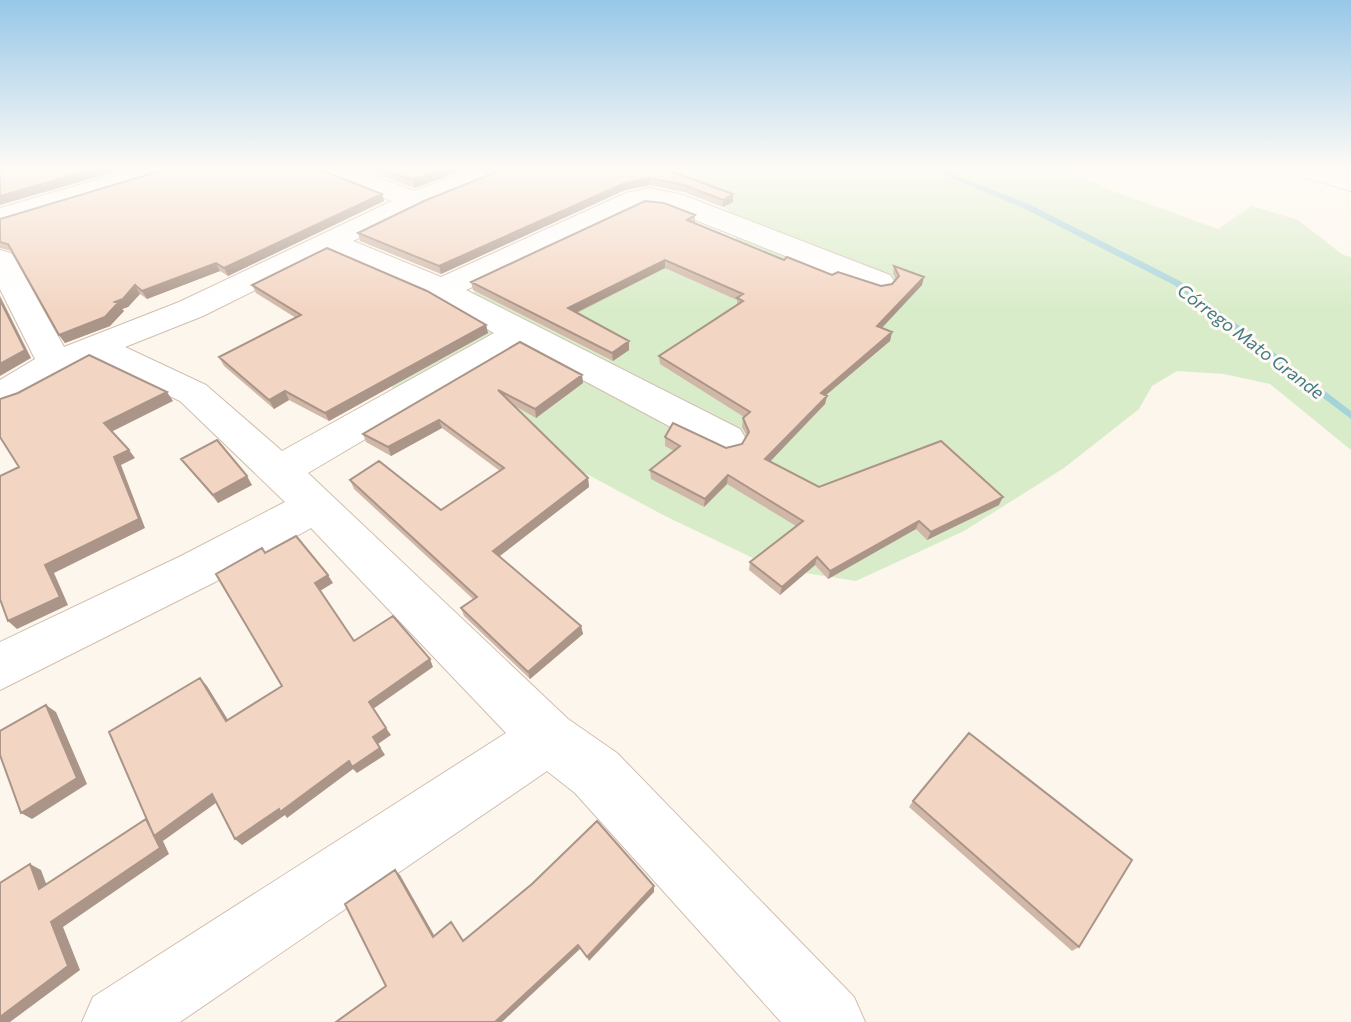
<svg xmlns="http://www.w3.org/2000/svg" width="1351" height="1022" viewBox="0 0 1351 1022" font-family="Commissioner,sans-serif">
	<rect width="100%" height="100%" fill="#fdf6ec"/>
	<path fill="#d8ecc9" d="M675,168h386l44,20 113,41 34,-23 46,14 45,35 8,2v193l-81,-66 -46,-10 -47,-3 -25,15 -13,23 -75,59 -100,63 -108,50 -82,-13 -109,-52 -95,-51 -171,-61 -14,-35 69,-69 63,-25 187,-28 32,-8 2,-21z"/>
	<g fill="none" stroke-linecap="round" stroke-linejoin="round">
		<path fill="#a5d3da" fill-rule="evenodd" d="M928,168h8l93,36 151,77 171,130v8l-177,-134 -151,-77z"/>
		<g stroke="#d1beb0" stroke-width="2">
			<path id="street" d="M137,168h39l-4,5 -172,52v-17z
				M316,168h36l63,23 60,-23h34l-3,5 -81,33 -72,35 88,36 185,-84 23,-5 34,7 207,80 5,7 -5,7 -11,2 -11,-2 -203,-81 -20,-3 -179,85 274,139 6,10 -6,10 -14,4 -14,-4 -191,-102 -213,126 260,246 49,34 237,244 11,25h-84l-206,-229 -28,-22 -367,251h-98l11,-25 413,-264 -195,-205 -96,54 -215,108v-48l181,-86 104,-54 -105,-101 -85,-41c-33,13 -62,39 -95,48v-28l35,-21 -35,-70v-39l11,3 4,6 49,88 115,-45 213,-101 -72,-28zM330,253l101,43 63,37 -212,118 -76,-66 -81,-38 78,-31z
				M1286,168h40l25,7v16l-61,-18z"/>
		</g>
		<use href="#street" fill="#fff" fill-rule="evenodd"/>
	</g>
	<path fill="#d1b7a8" d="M360,168h108l-53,20z
		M506,168h156l71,34 -10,5 -39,-15 -34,-7 -25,5 -184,84 -81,-33 -2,-8z
		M382,194l2,7 -156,75 -8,-5 -73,28 -7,-5 -12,13 -6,2 2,2 -14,15 -45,17 -6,-8 -47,-84 -12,-3v-29z
		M695,215v8l89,37 48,15 49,11 11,-2 4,-4 -3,-7 1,-7 28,19 -40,43 10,4 -2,9 -64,54 1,1 -2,8 -56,58 50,25 180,18 -72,35 -11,-11 -88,50 -13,-14 -35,30 -31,-25 1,-8 46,-36 -69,-42 -23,23 -53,-28 -1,-9 24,-19 -9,-5v-9l61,11 16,-4 5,-8 -5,-9 1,-9 1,-1 -84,-53 -1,-8 78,-51v-5l-72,-32 -88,45 52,37 -16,11 -140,-71 -2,-8z
		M252,285l234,40 2,8 -159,88 -40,-21 -15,9 -50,-43 -5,-9 77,-39 -40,-25z
		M520,342l62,33 1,8 -47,35 -21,-12 73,72 1,9 -90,69 82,70 2,8 -53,45 -66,-63 -3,-8 12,-9 -119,-110 -4,-9 91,30 59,-39 -58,-43 -51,28 -25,-14 -3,-8z
		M181,459l71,26 -34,18z
		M913,801l166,146 -7,4 -163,-144z"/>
	<path fill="#aa9588" d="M98,168h30l-128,37v-9z
		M447,168h21l-53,20 -2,-8z
		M649,178l1,7 -25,5 -184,84 -2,-8 186,-83z
		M382,194l2,7 -156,75 -4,-8z
		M733,194v8l-10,5v-7z
		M665,260v8l-96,48 -1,-8z
		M216,263l4,8 -73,28 -5,-8z
		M924,277l-2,8 -47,50 2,-9z
		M135,285l5,9 -12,13 -6,2 2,2 -14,15 -45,17 -6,-8 56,-33z
		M0,296l31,62 -31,18z
		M486,325l2,8 -159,88 -4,-8z
		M892,332l-2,9 -71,60 2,-8z
		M629,341v9l-16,11 -1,-8z
		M582,375l1,8 -47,35 -1,-9z
		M285,391l4,9 -15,9 -5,-9z
		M167,392l6,9 -62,31 -7,-9z
		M827,396l-2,8 -61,64 1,-9z
		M439,420l3,8 -51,28 -3,-9z
		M129,450l6,8 -14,7 24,63 -91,45 14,32 -51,24 -9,-8 106,-164z
		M728,475l-1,9 -23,23 1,-8z
		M247,476l5,9 -34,18 -5,-8z
		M588,478l1,9 -93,72 -3,-8z
		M1003,497l-4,8 -72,35 4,-8z
		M919,521l-3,8 -88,50 2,-8z
		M817,557l-2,8 -35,30 2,-8z
		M328,575l5,8 -13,8 -5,-8z
		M581,626l2,8 -53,45 -2,-7z
		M430,659l3,8 -60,42 -4,-7z
		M200,678l7,8 26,42 -7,-7z
		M46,705l10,7 31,72 -55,35 -11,-6z
		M386,728l5,7 -13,9 7,11 -28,18 -4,-4 -66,49 -2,-3 -43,30 -7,-6z
		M212,794l8,6 -57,41 6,13 -106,73 17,43 -70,52h-10v-5l51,-95 95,-103z
		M30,864l11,6 9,24 -11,-5z
		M395,870l5,5 38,67 -5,-5z
		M654,886v6l-65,69 -2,-4z
		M578,945l2,4 -78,73h-7z"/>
	<path fill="#f3d5c3" stroke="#aa9588" stroke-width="2" d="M0,168h98l-98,28z
		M170,168h146l66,26 -158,74 -8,-5 -74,28 -7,-6 -12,14 -8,3 3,1 -13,14 -46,18 -51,-91 -8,-2v-23z
		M378,168h69l-34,12z
		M506,168h156l71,26 -10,6 -39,-15 -35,-7 -24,5 -186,83 -81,-33 66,-32z
		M645,201l19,2 31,12 -8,5 97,40 3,-3 45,18 6,-3 43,14 11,-2 7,-8 -5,-10 30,11 -47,49 15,6 -71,61 6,3 -62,63 54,28 122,-46 62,56 -72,35 -12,-11 -89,50 -13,-14 -35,30 -32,-25 53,-41 -75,-46 -23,24 -55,-29 30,-24 -15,-9 8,-14 53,25 16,-4 7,-12 -6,-14 7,-6 -91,-56 84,-55 -6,-3 6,-4 -78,-34 -97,48 61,33 -17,12 -141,-71z
		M327,248l100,43 59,34 -161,88 -40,-22 -16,9 -50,-43 82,-42 -49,-30z
		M0,300l25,50 -25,14z
		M520,342l62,33 -47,34 -37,-19 90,88 -95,73 88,75 -53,46 -67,-64 16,-11 -127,-117 29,-19 62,49 63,-42 -65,-48 -51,27 -25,-13z
		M89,355l78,37 -63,31 25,27 -15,7 25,62 -94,46 15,32 -52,24 -8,-22v-123l19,-9 -19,-30v-38l18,-6z
		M217,440l30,36 -34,19 -32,-36z
		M296,536l32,39 -13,8 39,58 39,-25 37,43 -61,43 17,26 -13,9 7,11 -28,19 -3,-6 -69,51 -1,-3 -44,30 -23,-45 -58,42 -45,-104 91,-54 26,43 56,-35 -66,-112 46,-26 3,5z
		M46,705l31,73 -56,35 -21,-58v-24z
		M969,733l163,127 -53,87 -166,-146z
		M146,819l14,29 -109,74 17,44 -68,51v-134l30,-19 9,25z
		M597,821l57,65 -67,71 -9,-12 -83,77h-159l50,-36 -41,-82 50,-34 38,67 18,-15 12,19 69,-57z"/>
	<linearGradient id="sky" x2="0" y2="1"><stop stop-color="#97c7e8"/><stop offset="0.54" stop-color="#fefbf6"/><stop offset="1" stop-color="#fefbf6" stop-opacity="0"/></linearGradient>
	<rect width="1351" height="311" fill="url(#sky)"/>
	<g text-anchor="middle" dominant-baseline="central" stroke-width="6" stroke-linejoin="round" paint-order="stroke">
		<g font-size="18" font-style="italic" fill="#437c86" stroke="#fffaf3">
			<text transform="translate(1251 341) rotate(37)">Córrego Mato Grande</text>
		</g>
	</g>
</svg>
